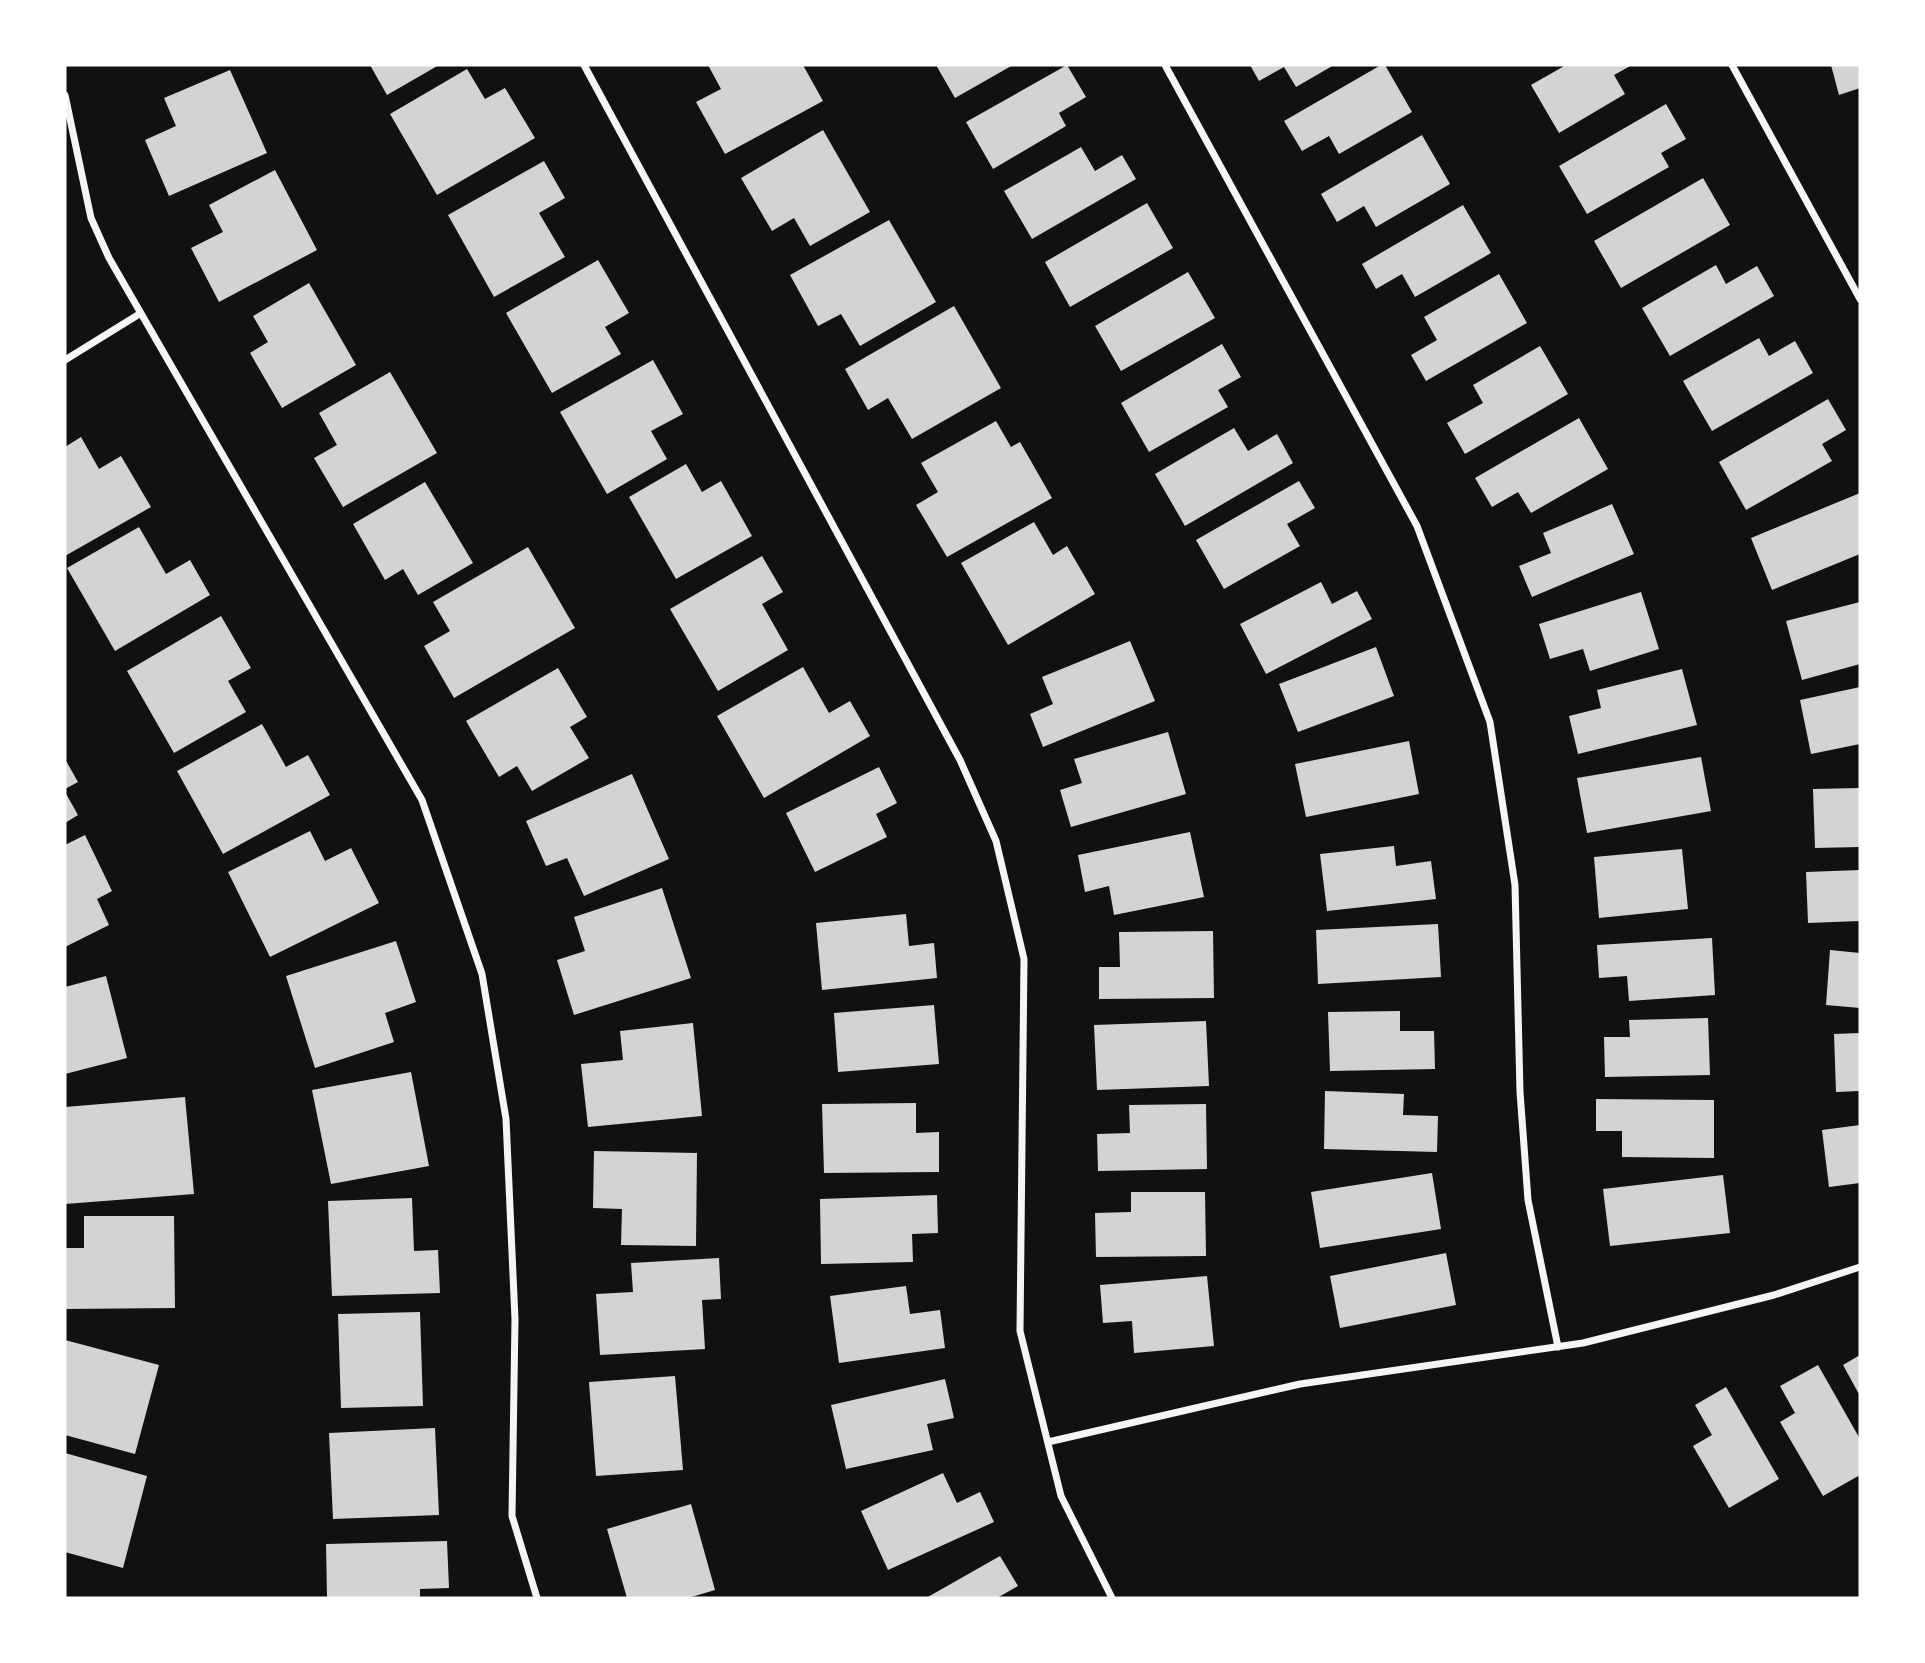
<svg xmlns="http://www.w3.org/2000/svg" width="1925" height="1663" viewBox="0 0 1925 1663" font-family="'DM Sans',sans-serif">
	<rect width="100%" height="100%" fill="#111"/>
	<path fill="#d3d3d3" d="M370,65h69l-52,30z
		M708,65h95l20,36 -98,53 -29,-52 25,-13z
		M936,65h77l-58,33z
		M1067,65l19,32 -27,16 7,13 -73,43 -27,-47z
		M1250,65h84l-38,22 -12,-20 -25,14z
		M1381,65h4l27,47 -73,42 -10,-18 -27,15 -18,-30z
		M1566,65h66l-18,10 11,19 -66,39 -28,-48z
		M1831,65h29v23l-21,7z
		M467,69l18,30 20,-11 30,50 -98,57 -47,-81z
		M230,70l37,83 -98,43 -24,-56 31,-14 -12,-28z
		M1666,104l20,35 -25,14 8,14 -82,47 -28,-48z
		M823,130l47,82 -60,34 -16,-28 -22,13 -31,-53z
		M1422,135l28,49 -74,43 -12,-21 -27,16 -16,-28z
		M1081,147l14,24 27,-16 14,24 -104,60 -28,-48z
		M544,161l21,37 -26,15 26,44 -71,40 -46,-82z
		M275,170l42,80 -98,52 -28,-54 32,-16 -14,-27z
		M1703,178l27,47 -109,63 -27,-47z
		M1147,203l26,45 -103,59 -25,-45z
		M1463,205l28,48 -76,44 -13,-23 -26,15 -14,-25z
		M889,220l47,82 -76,44 -19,-32 -23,12 -28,-51z
		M598,260l31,53 -24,14 16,27 -69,39 -46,-80z
		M1716,265l10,19 31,-18 17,30 -104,60 -28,-48z
		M1188,272l27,46 -94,53 -26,-45z
		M1499,274l28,49 -101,58 -15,-26 26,-15 -13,-23z
		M309,283l47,82 -74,43 -32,-55 18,-11 -15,-26z
		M954,306l47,82 -89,51 -24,-41 -20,12 -23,-41z
		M1759,338l10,18 26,-15 18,32 -101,58 -29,-50z
		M1222,344l19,33 -23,13 10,17 -79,45 -28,-49z
		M1540,346l28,48 -103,60 -18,-31 36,-20 -10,-18z
		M653,360l30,54 -32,17 16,28 -60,35 -47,-82z
		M390,372l47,81 -94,54 -29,-49 23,-13 -18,-32z
		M1828,399l18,31 -24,14 10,17 -86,49 -27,-48z
		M1579,418l29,51 -77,44 -13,-21 -26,15 -17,-29z
		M996,421l15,26 9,-5 32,56 -105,59 -31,-52 22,-13 -17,-29z
		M1234,428l14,23 29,-17 16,29 -108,63 -30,-52z
		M81,437l18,32 22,-13 30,51 -86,49v-109z
		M686,464l16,28 19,-11 31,55 -76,43 -47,-82z
		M1299,481l16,27 -28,16 13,22 -76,43 -28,-49z
		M425,482l48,81 -55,32 -15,-26 -18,11 -32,-56z
		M1860,493v61l-88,36 -21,-52z
		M1612,504l22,50 -102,43 -13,-31 32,-13 -8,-20z
		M1034,522l19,33 14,-9 28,48 -87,51 -47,-82z
		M139,527l27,47 24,-14 20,35 -95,56 -48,-83z
		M528,547l47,81 -121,70 -30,-52 26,-15 -17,-29z
		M762,556l21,36 -21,12 26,46 -70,41 -48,-82z
		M1321,582l11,22 25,-13 15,28 -106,55 -26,-50z
		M1641,592l18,57 -69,22 -7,-22 -33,10 -11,-35z
		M1860,602v62l-58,16 -16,-59z
		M221,616l30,52 -23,13 18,31 -72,41 -47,-82z
		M1130,641l25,60 -112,46 -13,-33 23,-10 -11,-27z
		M1376,647l18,49 -96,36 -19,-48z
		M803,667l26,46 21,-12 20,35 -106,62 -47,-82z
		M558,668l29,49 -17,10 19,31 -57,33 -15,-25 -18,11 -33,-56z
		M1682,669l15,56 -119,29 -9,-38 32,-8 -4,-18z
		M1860,687v57l-49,10 -11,-54z
		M262,724l24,43 22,-12 22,40 -107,59 -46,-83z
		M1168,732l18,62 -115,33 -11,-37 22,-7 -8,-24z
		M1409,741l10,53 -113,23 -11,-53z
		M1701,757l10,54 -124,22 -10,-55z
		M65,759l13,23 -13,7z
		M879,767l18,36 -21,11 11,23 -72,35 -29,-59z
		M632,774l37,85 -85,37 -17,-38 -21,8 -20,-45z
		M1860,788v59l-45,1 -2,-59z
		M65,792l13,23 -13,8z
		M310,831l15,30 26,-13 28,55 -109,54 -42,-85z
		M1190,832l14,65 -90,18 -5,-29 -24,6 -7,-37z
		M85,835l27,56 -15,8 12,26 -44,22v-102z
		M1394,846l2,20 35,-5 5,38 -109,12 -7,-57z
		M1682,849l6,60 -89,9 -5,-61z
		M1860,870v51l-52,2 -2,-51z
		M662,888l29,90 -117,37 -17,-55 28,-9 -11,-34z
		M906,914l3,32 25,-3 3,35 -115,12 -6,-67z
		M1438,924l3,53 -123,7 -2,-54z
		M1213,931l1,67 -115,1v-32h21l-1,-35z
		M1712,938l3,57 -86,6 -2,-25 -28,2 -2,-33z
		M396,941l20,61 -31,11 9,29 -79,26 -29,-92z
		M1830,950l30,3v55l-34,-3z
		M106,976l21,82 -62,16v-87z
		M934,1005l5,59 -101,8 -4,-59z
		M1400,1011v20h34l1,38 -105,2 -2,-59z
		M1708,1018l2,57 -105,2 -1,-40h26l-1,-17z
		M1206,1021l3,65 -112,4 -3,-65z
		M693,1023l9,93 -114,11 -7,-63 42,-4 -3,-29z
		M1860,1033v58l-24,1 -2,-58z
		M411,1072l18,94 -98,18 -19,-94z
		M1325,1091l79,3 -1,21 35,1 -1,36 -113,-3z
		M185,1097l9,97 -129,10v-97z
		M1596,1099l118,1v58l-92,-1v-26h-26z
		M916,1103v30l23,-1v40l-115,1 -2,-69z
		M1206,1104l1,65 -109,2 -1,-37 33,-1 -1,-28z
		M1860,1125v58l-31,4 -7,-57z
		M594,1151l103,2 -1,93 -75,-1 1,-36 -29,-1z
		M1432,1173l9,56 -121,19 -9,-56z
		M1723,1175l7,58 -120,13 -7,-57z
		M1131,1192h74l1,64 -110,1 -1,-44 36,-1z
		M937,1195l1,38 -26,1 1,28 -92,2 -1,-65z
		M412,1198l2,53 24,-1 2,43 -108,3 -4,-95z
		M84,1216h90l1,92 -110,1v-61h19z
		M1446,1253l10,52 -116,23 -10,-52z
		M719,1258l2,41 -19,1 3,49 -105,6 -4,-61 37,-2 -2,-29z
		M1207,1276l7,70 -80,7 -2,-32 -29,2 -3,-38z
		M906,1286l4,28 30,-4 5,38 -106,15 -9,-67z
		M420,1312l3,94 -82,2 -3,-94z
		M65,1340l94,25 -24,89 -70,-19z
		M1860,1355v41l-17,-31z
		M1818,1365l42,74v36l-37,21 -43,-74 15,-9 -15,-27z
		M675,1376l8,94 -87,6 -7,-94z
		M945,1379l9,39 -27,6 6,26 -87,19 -15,-64z
		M1726,1387l53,92 -50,29 -36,-62 19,-11 -17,-30z
		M435,1428l4,87 -106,4 -4,-86z
		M65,1453l82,23 -24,92 -58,-16z
		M943,1473l14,30 23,-11 14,30 -106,48 -27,-59z
		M691,1504l24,86 -27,8h-61l-20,-69z
		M447,1541l2,47 -29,1v9h-93l-1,-54z
		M1000,1556l18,30 -21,12h-71z"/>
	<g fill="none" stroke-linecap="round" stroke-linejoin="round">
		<path stroke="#f5f5f5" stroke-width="7" d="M584,65l376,695 36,81 28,118 -4,372 41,165 51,102
			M1165,65l252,461 73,196 25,163 5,207 8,108 30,147
			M1732,65l128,234
			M65,95l26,123 18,40 313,542 60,174 24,145 9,200 -3,197 25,82
			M65,360l76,-47
			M1048,1442l252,-58 283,-41 191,-48 86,-28"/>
	</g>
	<rect width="1925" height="1663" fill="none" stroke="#ffffff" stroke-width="133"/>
</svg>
